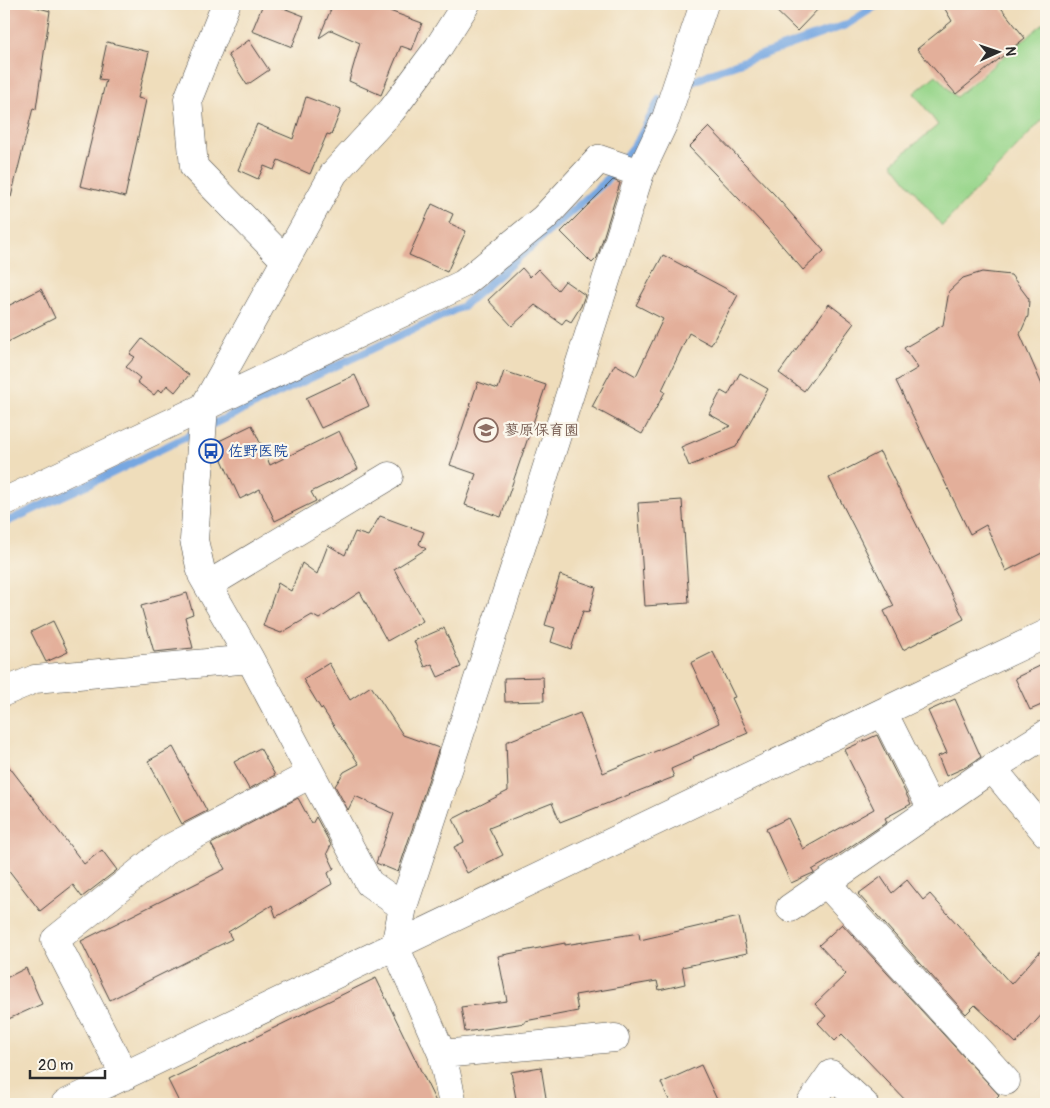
<svg xmlns="http://www.w3.org/2000/svg" width="1050" height="1108" viewBox="0 0 1050 1108" font-family="Pangolin,'Klee One',sans-serif">
	<rect width="100%" height="100%" fill="#fbf7ec"/>
	<filter id="ink" filterUnits="userSpaceOnUse"><feTurbulence type="fractalNoise" baseFrequency=".02" numOctaves="2"/><feDisplacementMap in="SourceGraphic" scale="10" xChannelSelector="R" yChannelSelector="G"/><feConvolveMatrix kernelMatrix="1 2 1 2 8 2 1 2 1" color-interpolation-filters="sRGB"/></filter>
	<filter id="wash" filterUnits="userSpaceOnUse"><feTurbulence type="fractalNoise" baseFrequency=".0096" numOctaves="4" result="noise"/><feDisplacementMap in="SourceGraphic" scale="20" xChannelSelector="R" yChannelSelector="G"/><feGaussianBlur stdDeviation="1.12" result="paint"/><feColorMatrix in="noise" values="0 0 0 0 0 0 0 0 0 0 0 0 0 0 0 0 0 1.4 0 .05"/><feComposite in="paint" operator="in"/></filter>
	<g filter="url(#wash)">
		<rect width="100%" height="100%" fill="#efddbb"/>
		<path fill="#97d58a" stroke="#61805a" d="M1046,21v95l-104,110 -50,-63 46,-38 -24,-32 22,-18 20,22z"/>
		<g fill="none" stroke-linecap="round" stroke-linejoin="round">
			<path stroke="#77a7e1" stroke-width="8" d="M683,86l36,-16 127,-45 33,-21
				M209,426l254,-120 141,-123 35,-44 20,-39
				M4,523l106,-49 86,-42"/>
		</g>
		<g id="blocks">
			<path fill="#e3af9a" d="M4,4h21l25,7 -14,98 -3,-1 -22,89 -7,-1z
				M263,4h10l31,12 -12,31 -40,-16z
				M333,4h39l-4,2 9,4 2,-3 43,16 -10,27 -11,-4 -20,49 -32,-14 11,-38 -29,-13 -12,8z
				M769,4h54l-26,27z
				M942,4h56l27,34 -69,56 -39,-45 35,-28z
				M249,40l20,30 -22,15 -19,-30z
				M107,42l42,10 -11,46 8,2 -21,97 -45,-11 26,-106 -7,-1z
				M306,97l35,13 -10,25 -4,-1 -17,40 -32,-14 -4,10 -10,-4 -6,13 -20,-9 19,-46 36,15z
				M709,127l65,67 50,57 -21,19 -37,-43 -77,-80z
				M613,180l7,3 -23,75 -5,5 -31,-31z
				M432,204l21,10 -4,9 17,8 -19,41 -38,-17z
				M663,255l75,40 -27,50 -22,-12 -27,57 3,2 -23,42 -50,-27 23,-43 21,12 27,-57 -27,-14z
				M522,268l8,9 8,-8 20,21 7,-9 20,14 -4,11 -10,16 -5,-3 -4,5 -27,-19 -23,21 -24,-26z
				M982,272l29,3 18,24 -1,17 -8,18 26,60v157l-40,20 -20,-46 -16,9 -74,-153 22,-13 -14,-20 39,-23 6,-34 14,-13z
				M41,289l14,29 -51,26v-36z
				M829,304l25,19 -50,68 -25,-18z
				M142,339l47,36 -14,17 -8,-7 -5,7 -3,-3 -5,6 -17,-13 3,-4 -14,-11 9,-10 -5,-3z
				M504,371l42,14 -45,132 -36,-12 11,-31 -26,-9 28,-83 20,7z
				M740,373l28,16 -32,58 -47,19 -8,-19 50,-21 -22,-12 12,-23 7,4z
				M355,375l14,31 -48,22 -15,-30z
				M252,425l18,40 69,-34 19,38 -47,23 5,9 -41,20 -15,-32 -20,10 -23,-50v-7z
				M880,452l84,167 -61,31 -19,-39 10,-5 -65,-128z
				M682,500l7,103 -44,3 -7,-103z
				M380,516l44,16 -5,12 7,5 -32,20 29,52 -36,20 -27,-49 -41,27 -7,-4 -31,18 -18,-7 15,-43 13,8 11,-28 15,11 11,-29 17,10 10,-23 13,4z
				M560,575l36,12 -7,25 -6,-1 -12,38 -20,-7 4,-14 -10,-3z
				M187,593l6,21 -8,3 8,31 -39,4 -13,-46z
				M53,621l15,31 -22,10 -15,-30z
				M444,628l17,39 -23,10 -6,-13 -7,3 -11,-26z
				M713,652l22,45 -3,1 16,35 -55,24 1,2 -23,10 3,8 -114,45 -8,-19 -63,25 14,27 -36,18 -13,-26 10,-5 -11,-23 55,-28 -2,-49 74,-29 23,60 87,-36 29,-14 -28,-60z
				M329,663l21,37 21,-14 32,49 36,13 -41,124 -22,-9 18,-49 -39,-18 -7,14 -13,-24 9,-14 15,-8 -37,-56 -1,1 -18,-30z
				M1046,663v40l-16,7 -15,-32z
				M543,677l1,24 -39,1 -1,-24z
				M955,699l26,58 -15,10 -20,9 -8,-20 9,-3 -19,-42z
				M877,735l34,69 -26,14 2,4 -46,31 -29,17 2,3 -3,1 -20,9 -25,-54 22,-11 15,31 71,-40 -30,-59z
				M173,747l34,64 -25,13 -34,-63z
				M260,748l15,27 -26,14 -15,-27z
				M4,760l80,104 18,-14 15,20 -35,27 -9,-12 -33,26 -36,-47z
				M298,798l14,26 4,-7 15,28 -4,8 7,15 -6,5 4,11 -56,33 -4,-12 -44,27 4,7 -122,61 -29,-59 144,-72 -14,-25z
				M881,877l11,16 15,-13 16,20 7,-6 81,90 35,-39v65l-30,33 -41,-38 -9,9 -108,-120z
				M739,917l8,36 -65,14 3,17 -26,6 -2,-9 -82,14 3,16 -53,10v2l-60,9 -4,-25 46,-6 -9,-45 67,-13v2l74,-12 1,7z
				M842,924l157,171 -9,9h-81l-67,-70 -7,7 -17,-18 8,-7 -11,-12 31,-30 -27,-29z
				M26,968l16,36 -38,17v-42z
				M376,978l61,126h-257l-12,-24z
				M701,1065l18,39h-48l-10,-21z
				M541,1067l6,37h-30l-6,-32z"/>
		</g>
	</g>
	<g filter="url(#ink)">
		<use href="#blocks" fill-opacity="0" stroke="#484641" stroke-width="1"/>
		<g fill="none" stroke-linecap="round" stroke-linejoin="round">
			<g stroke="#484641" stroke-width="29">
				<path id="minor" d="M226,4l-38,95 6,68 91,93
					M4,502l459,-218 81,-66 55,-59 41,14
					M208,585l181,-109
					M4,692l31,-13 215,-20
					M883,712l49,98
					M992,768l54,65
					M827,884l179,197
					M403,907l-34,-24 -119,-224 -48,-84 -8,-35 10,-133 130,-234 58,-63 46,-62 28,-44
					M790,908l202,-140 54,-34
					M442,1054l173,-16
					M125,1076l-70,-136 113,-91 143,-75
					M65,1104l981,-470
					M453,1104l-11,-50 -47,-108 8,-39 122,-371 115,-363 26,-55 38,-114
					M810,1104l21,-30 33,30"/>
			</g>
			<use href="#minor" stroke="#fff" stroke-width="28"/>
		</g>
	</g>
	<defs>
		<g id="school-ring" transform="scale(1.25)"><circle r="9.5" fill="#fbf7ec" stroke="#8d6e63" stroke-width="1.5"/><path d="M0-5L7-2L0 1L-7-2ZM-4 1L0 2.5L4 1V4Q0 6-4 4Z" fill="#8d6e63"/></g>
		<g id="bus-ring" transform="scale(1.25)"><circle r="9.5" fill="#fbf7ec" stroke="#1a4fb4" stroke-width="1.5"/><path d="M-5-6H5V4H4V6H2V4H-2V6H-4V4H-5ZM-3.5-4V0h7V-4ZM-3.5 1.2v1.5H-2V1.2ZM2 1.2v1.5H3.5V1.2Z" fill="#1a4fb4"/></g>
	</defs>
	<g fill-rule="evenodd">
		<use href="#school-ring" x="486" y="430"/>
		<use href="#bus-ring" x="211" y="451"/>
	</g>
	<g text-anchor="middle" dominant-baseline="central" stroke-width="4.5" stroke-linejoin="round" paint-order="stroke">
		<g font-size="15" font-weight="bold" fill="#785e54" stroke="#fbf7ec" text-anchor="start">
			<text x="504" y="430">蓼原保育園</text>
		</g>
		<g font-size="15" font-weight="bold" fill="#164399" stroke="#fbf7ec" text-anchor="start">
			<text x="228" y="451">佐野医院</text>
		</g>
	</g>
	<rect width="1050" height="1108" fill="none" stroke="#fbf7ec" stroke-width="20"/>
	<g transform="translate(998 52) rotate(87)" stroke="#fbf7ec" stroke-width="4" paint-order="stroke">
	<path d="M0-4L9 19L0 12L-9 19Z" fill="#2b2b2b"/>
	<text y="-8" font-size="14" font-weight="bold" text-anchor="middle" fill="#2b2b2b">N</text>
	</g>
	<path d="M30 1070v8h75v-8" fill="none" stroke="#2b2b2b" stroke-width="2.5"/>
	<text x="38" y="1070" font-size="15" fill="#2b2b2b" stroke="#fbf7ec" stroke-width="4" paint-order="stroke">20 m</text>
</svg>
